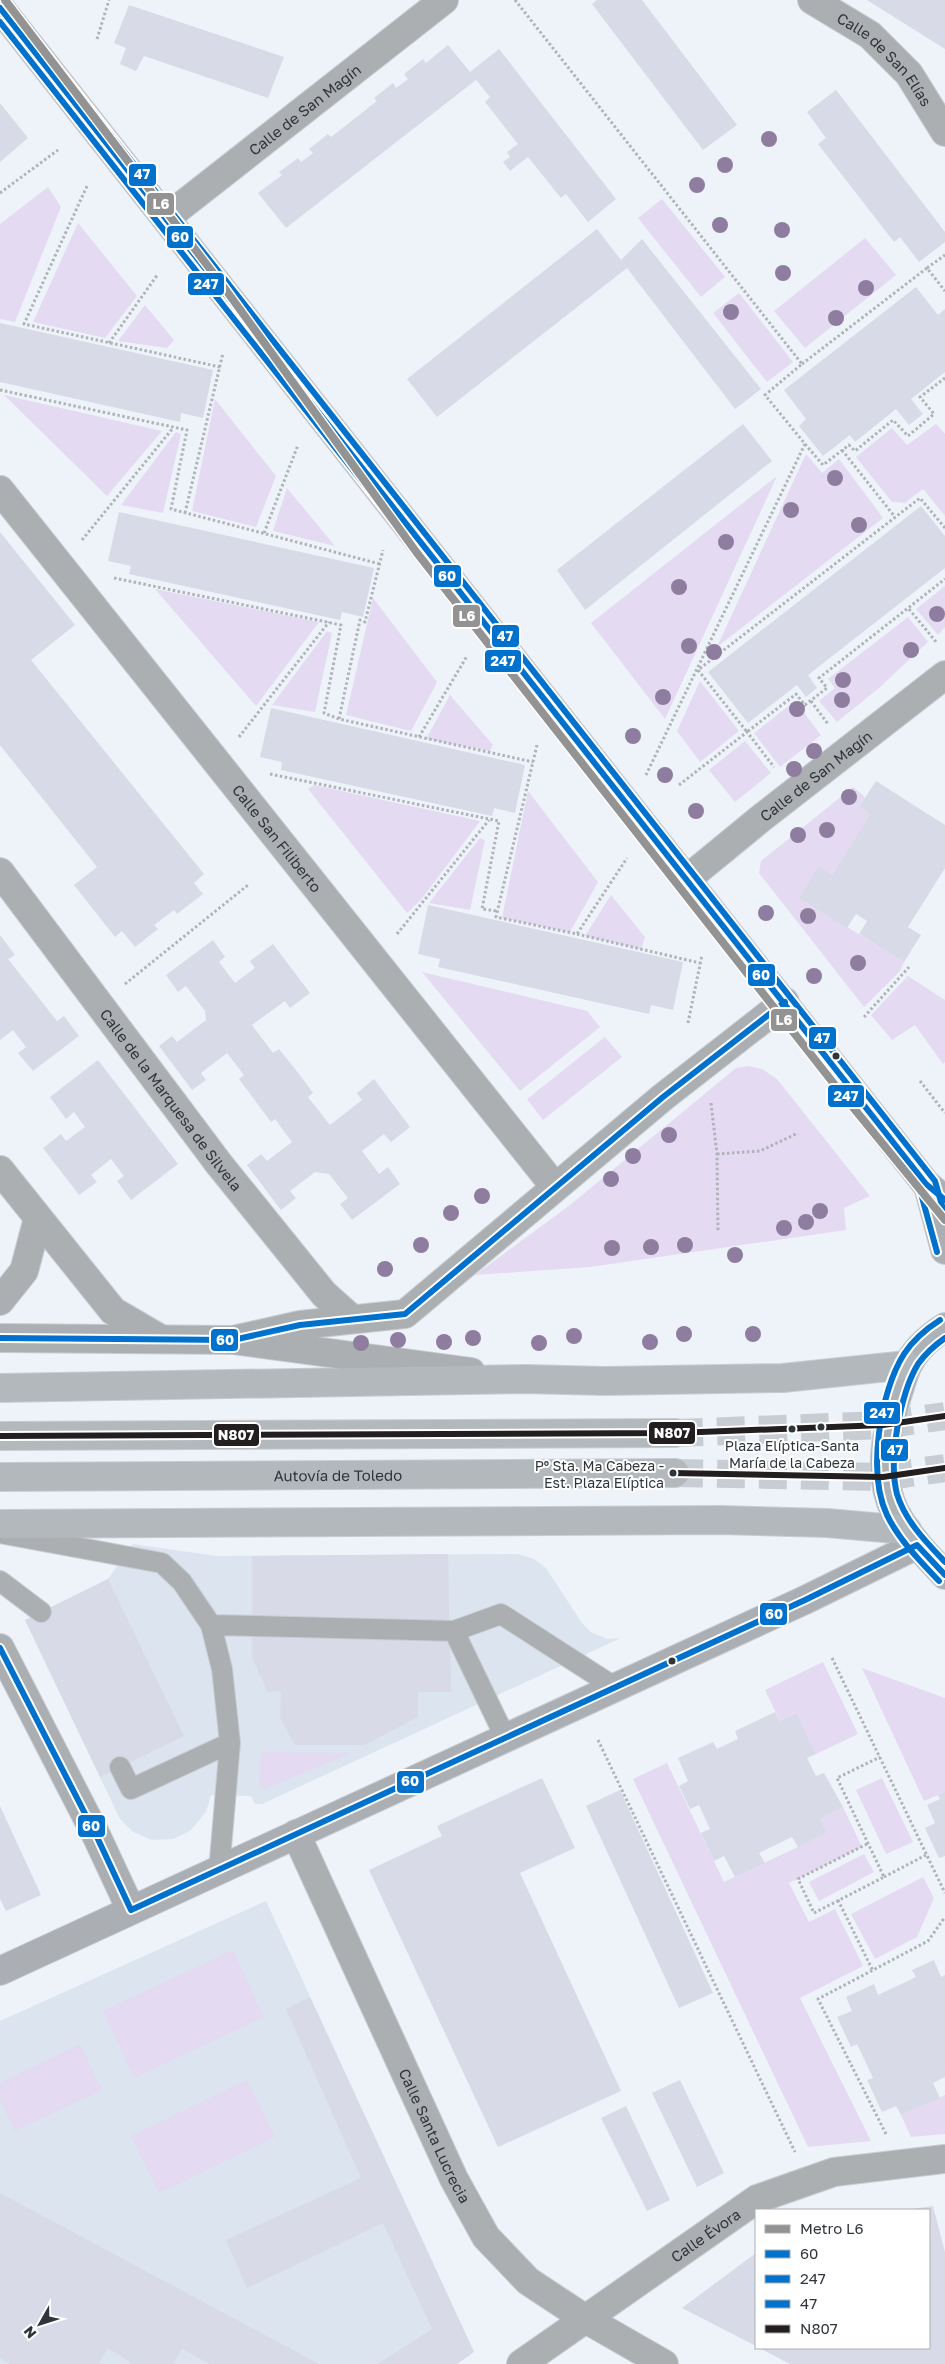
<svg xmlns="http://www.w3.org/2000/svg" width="945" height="2364" viewBox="0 0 945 2364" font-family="'Golos Text',sans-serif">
	<rect width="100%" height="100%" fill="#eef3fa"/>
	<path fill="#dbe4ef" d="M133,1544l83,12 302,-2 16,5 12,9 36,55 10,10 16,6 13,-1 -359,166h-7l-4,-8 -40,-1 -5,17 -16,19 -17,8 -21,1 -19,-8 -13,-13 -95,-199 83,-41z
		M266,1901l208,451 -17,12h-457v-343z"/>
	<path fill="#e4daf2" d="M48,187l13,20 -46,115 -15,-3v-95z
		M662,199l63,78 -24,20 -63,-79z
		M78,223l59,73 -32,42 -72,-16z
		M865,238l31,37 -91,73 -31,-37z
		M739,293l54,69 -26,20 -54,-69z
		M145,305l29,35 -7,8 -49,-7z
		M4,395l158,36 -55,65z
		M215,399l61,77 -20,51 -64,-16z
		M936,424l9,10v82l-22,-27 -18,14 -13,-1 -36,-45 36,-29 15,17z
		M176,432l5,2 -18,79 -42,-8z
		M806,454l16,19 17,-14 44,59 -166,129z
		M777,476l-112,243 -74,-96z
		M287,488l48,58 -62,-15z
		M945,586v41l-7,8 -22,-26z
		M155,589l164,33 -63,84z
		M373,598l64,84 -26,49 -65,-16z
		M908,617l20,25 -49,46 -42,34 -18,-21 16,-13 -7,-9z
		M327,631l5,2 -17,79 -43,-7z
		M700,681l39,50 -39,31 -23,-31z
		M450,695l43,50 -3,6 -64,-12z
		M795,701l26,34 -41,32 -26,-34z
		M745,741l26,32 -36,29 -26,-32z
		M314,785l166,36 -59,79 -14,13 -99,-124z
		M853,787l12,10 -6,10 11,7 -38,61 -13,-8 -19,31 104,64 -4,9 -36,36 -105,-134 2,-12z
		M528,791l70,91 -28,50 -68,-14z
		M480,838l5,2 -15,70 -41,-7z
		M611,895l34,42 -4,12 -56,-13z
		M422,972l165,39 13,16 -80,64z
		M908,976l37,24v62l-2,2 -28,-39 -23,15 -21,-25z
		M605,1037l17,20 -79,63 -16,-21z
		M749,1066l13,3 15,10 93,117 -26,12 2,22 -256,37 -115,8 95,-70 166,-137z
		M823,1662l35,72 -42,20 -19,-41 -17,8 -15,-31z
		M862,1668l83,30v94l-21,9z
		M261,1752l90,1 -86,36 -6,-3z
		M667,1763l57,119 103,-49 -7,-14 23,-12 19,40 -73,36 20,39 26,-13 28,57 -63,32 71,143 -63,6 -175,-368z
		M882,1778l31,64 -27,12 -30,-64z
		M864,1854l10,18 -55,29 -10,-19z
		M923,1877l11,21 -17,39 -42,22 -24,-45z
		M233,1950l31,67 -130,61 -31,-67z
		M80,2044l22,46 -87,41 -15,-31v-17z
		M247,2080l28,57 -116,56 -28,-57z
		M945,2095v39l-34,3 -10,-22z"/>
	<path fill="#d8dae7" d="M597,0h45l95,125 -34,25 -111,-146z
		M867,0h78v49z
		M129,5l155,52 -16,41 -124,-42 -8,15 -16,-7 6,-16 -12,-5z
		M448,45l22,27 29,-23 117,150 -28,23 -22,-28 -5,4 -33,-41 -18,14 -7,-9 7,-5 -3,-5 11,-8 -33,-42 5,-5 -14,-17 -190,148 -28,-35 24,-18 -3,-3 19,-14 3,4 12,-9 -4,-4 19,-15 3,3 46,-36 -3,-3 19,-15 3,5 12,-9 -4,-5 19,-15 3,4z
		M836,90l109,142v10l-26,20 -19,-25 -6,5 -76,-98 8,-6 -19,-26z
		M0,103l28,35 -28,24z
		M597,229l24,31 21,-21 119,150 -26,20 -108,-141 -190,149 -30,-38z
		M916,287l22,28 7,-6v63l-34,27 12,15 -14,11 -13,-16 -41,33 -5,-7 -27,21 -24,-30 7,-7 -22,-29z
		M0,323l213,47 -10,48 -22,-5 -1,9 -180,-40z
		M743,424l29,37 -187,149 -28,-40z
		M921,506l24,30v32l-137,107 9,13 -11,9 -9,-12 -49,38 -40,-51z
		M119,512l255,56 -11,49 -21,-5 -2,8 -211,-46 2,-8 -23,-5z
		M0,532l75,93 -44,35 173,214 -10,9 9,11 -26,20 -3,-4 -20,15 4,4 -23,18 -13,-16 -7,6 -41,-52 23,-18 -97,-122z
		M271,708l254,57 -10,48 -21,-5 -2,8 -211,-46 1,-8 -22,-5z
		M876,781l69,44v43l-37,59 13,8 -17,27 -45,-28 8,-13 -11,-7 -9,14 -48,-30 20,-32 13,9 38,-61 -11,-7z
		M428,905l255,57 -10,48 -22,-5 -2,9 -211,-47 2,-8 -22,-5z
		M0,935l15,20 -7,4 49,62 7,-5 15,20 -46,35 -15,-18 8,-6 -13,-17 -13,10z
		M213,940l12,17 -6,5 16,21 20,-15 -5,-7 23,-17 37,49 -20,15 -5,-7 -33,24 21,28 6,-4 20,25 14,19 -5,4 22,28 32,-25 -5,-7 17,-14 36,48 -19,15 -7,-8 -22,17 17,23 9,-7 12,17 -48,36 -12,-16 8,-6 -19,-24 -14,-2 -25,19 6,7 -15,12 -34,-45 14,-11 6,7 25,-19 -17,-23 -4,3 -32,-43 5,-4 -17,-22 -26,20 5,7 -14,10 -33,-44 13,-10 5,6 29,-22 -1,-9 -19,-25 -8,6 -12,-17z
		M98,1060l80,104 -47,36 -14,-19 7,-5 -13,-17 -20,16 6,7 -18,13 -36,-47 18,-14 5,7 19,-14 -11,-15 -8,7 -16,-22z
		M448,1554l3,138h-33v25l-53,28h-70l-15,-27 1,-27 -13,1 -16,-34v-102z
		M108,1579l76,157 -84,41 -75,-157z
		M775,1712l5,9 17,-8 19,41 -9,4 9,18 8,-3 19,34 -23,12 7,14 -29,14 -6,-10 -33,16 6,10 -30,14 -11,-21 -10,5 -13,-28 9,-4 -11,-24 -9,4 -11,-23 9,-5 -10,-23 35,-16 4,7 21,-10 -3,-8z
		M542,1778l33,70 -55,25 101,218 -123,56 -129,-277 73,-34 -5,-10z
		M620,1790l93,203 -34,15 -93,-202z
		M945,1792v64l-6,2 -14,-30 10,-5 -8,-18 13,-6 -2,-4z
		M0,1806l41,89 -35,16 -6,-12z
		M934,1960l7,17 4,-2v102l-12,6 7,15 -39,17 -5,-9 -14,6 -15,-32 6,-2 -16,-34 -6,3 -14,-30 15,-6 -6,-14 28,-13 4,11 38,-18 -4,-7z
		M310,1997l164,355 -17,12h-79l54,-35 -49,-106 -136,65 -21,-48 135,-62 -75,-169z
		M680,2080l44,93 -27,14 -45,-94z
		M626,2106l44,94 -23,11 -46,-93z
		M0,2193l319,171h-109l-28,-15 -9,15h-40l-25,-16 -10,16h-88l-10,-6z
		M933,2206l12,46v112h-155l-31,-16h170v-138l-17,-1z
		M756,2253v93l-74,-38z"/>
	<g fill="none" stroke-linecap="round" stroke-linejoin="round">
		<path stroke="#c8cdd4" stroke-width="28" stroke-dasharray="28 14" stroke-linecap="butt" d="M675,1433l208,-8 62,-9
			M675,1473l208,4 62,-9"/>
		<g stroke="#c9cdd3" stroke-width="22">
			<path id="service" d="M0,1533l162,30 20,19 29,43 11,44 8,74 -11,128
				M0,1581l41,31
				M211,1625l243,6 47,-17 115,74
				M454,1631l52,108
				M120,1767l11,22 99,-46"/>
		</g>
		<g stroke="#c9cdd3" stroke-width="30">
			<g id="minor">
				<path id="s1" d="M812,0l58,35 39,39 36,58"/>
				<path id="s2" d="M166,218l278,-218"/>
				<path id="s3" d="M0,490l555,697"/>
				<path id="s4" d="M0,872l219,292 105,130 28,25"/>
				<path id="s5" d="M687,879l73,-60 185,-144"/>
				<path d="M0,1170l113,141 48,28"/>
				<path d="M0,1301l24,-30 14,-53"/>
				<path d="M0,1338l233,2 238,32"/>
				<path d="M233,1340l67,-15 105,-11 258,-217 122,-95"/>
				<path d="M0,1648l97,189 34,73"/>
				<path id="s6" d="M296,1834l158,345 32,58 42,44 56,37 80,46"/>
				<path id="s7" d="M521,2364l236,-165 77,-27 111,-13"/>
			</g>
		</g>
		<g stroke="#c9cdd3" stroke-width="30">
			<path id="secondary" d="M0,8l926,1176 19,16
				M928,1186l17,64
				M0,1971l805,-371 112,-55"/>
		</g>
		<g stroke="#c9cdd3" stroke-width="30">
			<path id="primary" d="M945,1327c-14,9 -30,23 -37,38 -4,7 -6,17 -9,25 -12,39 -23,84 -4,122 13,24 32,44 50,63"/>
		</g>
		<g stroke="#c9cdd3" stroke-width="30">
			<g id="motorway">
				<path d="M0,1388l525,-9 80,2 178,-3 124,-13"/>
				<path d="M0,1436l675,-3"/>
				<path id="s8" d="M0,1477l675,-4"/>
				<path d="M0,1524l721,-4 106,3 80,7"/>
			</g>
		</g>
		<path stroke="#b0b3b7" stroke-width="3" stroke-dasharray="2.5 2.5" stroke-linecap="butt" d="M515,0l287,364 -37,31 40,49 -159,331
			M97,39l12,-39
			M87,186l-63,138 196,43
			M0,193l58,-43
			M927,268l18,-13
			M109,343l49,-69
			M802,364l125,-96 18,23
			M0,390l187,40 -16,79 209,55
			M805,444l18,21 26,-20 6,6 38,-31 15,16 26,-22 -14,-17 25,-19
			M842,450l53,67
			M185,513l38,-160
			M945,528l-25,-30 -222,172 49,62 49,-38 9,11 22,-17 -8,-10 126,-99
			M264,533l34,-88
			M82,540l91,-112
			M114,578l227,47 -17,88 15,6 194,43
			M909,609l28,34
			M811,701l17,23
			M339,719l21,-99 5,2 18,-72
			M239,737l90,-115
			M419,737l48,-81
			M537,745l-41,172 81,17 50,-76
			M270,774l229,47 -17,88 15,2
			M679,785l68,-53 27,35
			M397,934l92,-114
			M577,934l123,29
			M125,984l123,-99
			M864,1017l45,-50
			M688,1023l14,-68
			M920,1081l25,32
			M711,1103l6,51 1,78
			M717,1154l43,-3 38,-18
			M832,1658l113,235
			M598,1740l197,412
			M867,1844l-69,35 16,34 70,-36 -47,-99 43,-21
			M884,1877l42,-22
			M838,1900l35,71
			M886,2134l-68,-135 110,-58 17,-24"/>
		<use href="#service" stroke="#acafb2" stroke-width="20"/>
		<use href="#minor" stroke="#acafb2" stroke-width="28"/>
		<use href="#secondary" stroke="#abaeb2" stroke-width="28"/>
		<use href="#primary" stroke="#adb2b6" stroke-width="28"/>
		<use href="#motorway" stroke="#b2b8bc" stroke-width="28"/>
		<g stroke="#fff" stroke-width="10">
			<path id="bus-1" d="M0,8l926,1176 19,16
				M0,1338l233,2 67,-15 105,-11 258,-217 122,-95
				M0,1648l97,189 34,73 674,-310 112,-55 28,30"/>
		</g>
		<g stroke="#fff" stroke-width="10">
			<path id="bus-2" d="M0,22l920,1168 17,62
				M939,1581c-19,-20 -40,-41 -52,-66 -20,-42 -7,-123 17,-161 9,-14 22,-25 36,-34"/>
		</g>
		<g stroke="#fff" stroke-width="10">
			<path id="bus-3" d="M7,3l928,1178 10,35
				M945,1338c-10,7 -20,16 -27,26 -18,30 -30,96 -21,130 8,27 30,49 48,68"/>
		</g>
		<g stroke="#fff" stroke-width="10">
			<path id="bus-4" d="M0,1436l675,-3 208,-8 62,-9
				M673,1473l210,4 62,-9"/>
		</g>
		<use href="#bus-1" stroke="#0072ce" stroke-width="6"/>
		<use href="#bus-2" stroke="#0072ce" stroke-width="6"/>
		<use href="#bus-3" stroke="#0072ce" stroke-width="6"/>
		<use href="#bus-4" stroke="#231f20" stroke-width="6"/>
		<g stroke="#fff" stroke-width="11">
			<path id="metro-1" d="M5,0l215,282 197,271 421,536 107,131"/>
		</g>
		<use href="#metro-1" stroke="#939393" stroke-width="8"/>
	</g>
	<g fill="#8f7d9f">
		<circle cx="769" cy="139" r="8"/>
		<circle cx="725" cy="165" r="8"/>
		<circle cx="697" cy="185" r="8"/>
		<circle cx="720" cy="225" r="8"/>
		<circle cx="782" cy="230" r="8"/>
		<circle cx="783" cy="273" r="8"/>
		<circle cx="866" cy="288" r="8"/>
		<circle cx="731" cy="312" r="8"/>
		<circle cx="836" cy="318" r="8"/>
		<circle cx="835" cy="478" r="8"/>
		<circle cx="791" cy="510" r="8"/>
		<circle cx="859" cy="525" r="8"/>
		<circle cx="726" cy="542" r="8"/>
		<circle cx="679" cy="587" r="8"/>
		<circle cx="937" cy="614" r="8"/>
		<circle cx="689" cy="646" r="8"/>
		<circle cx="911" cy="650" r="8"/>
		<circle cx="714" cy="652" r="8"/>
		<circle cx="843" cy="680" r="8"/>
		<circle cx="663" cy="697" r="8"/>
		<circle cx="842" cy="700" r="8"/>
		<circle cx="797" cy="709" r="8"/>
		<circle cx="633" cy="736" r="8"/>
		<circle cx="814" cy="751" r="8"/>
		<circle cx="794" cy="769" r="8"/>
		<circle cx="665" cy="775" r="8"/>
		<circle cx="849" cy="797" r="8"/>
		<circle cx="696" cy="811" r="8"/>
		<circle cx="827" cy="830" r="8"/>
		<circle cx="798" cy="835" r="8"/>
		<circle cx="766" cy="913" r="8"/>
		<circle cx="808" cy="916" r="8"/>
		<circle cx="858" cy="963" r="8"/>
		<circle cx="814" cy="976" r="8"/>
		<circle cx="669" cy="1135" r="8"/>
		<circle cx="633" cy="1156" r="8"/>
		<circle cx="611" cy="1179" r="8"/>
		<circle cx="482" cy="1196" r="8"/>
		<circle cx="820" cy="1211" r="8"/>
		<circle cx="451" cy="1213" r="8"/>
		<circle cx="806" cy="1222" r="8"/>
		<circle cx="784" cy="1228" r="8"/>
		<circle cx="421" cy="1245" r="8"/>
		<circle cx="685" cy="1245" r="8"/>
		<circle cx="651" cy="1247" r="8"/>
		<circle cx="612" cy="1248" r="8"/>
		<circle cx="735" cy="1255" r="8"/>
		<circle cx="385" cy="1269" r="8"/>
		<circle cx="684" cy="1334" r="8"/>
		<circle cx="753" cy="1334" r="8"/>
		<circle cx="574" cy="1336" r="8"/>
		<circle cx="473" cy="1338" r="8"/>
		<circle cx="398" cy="1340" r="8"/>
		<circle cx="444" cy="1342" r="8"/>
		<circle cx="650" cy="1342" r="8"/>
		<circle cx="361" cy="1343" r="8"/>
		<circle cx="539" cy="1343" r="8"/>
	</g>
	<g fill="#30353c" stroke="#fff" stroke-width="2">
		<circle cx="836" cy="1056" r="4.5"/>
		<circle cx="821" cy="1427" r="4.5"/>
		<circle cx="792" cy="1429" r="4.5"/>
		<circle cx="673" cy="1473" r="4.5"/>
		<circle cx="672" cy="1661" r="4.5"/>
	</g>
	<g text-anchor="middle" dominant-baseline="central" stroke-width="4" stroke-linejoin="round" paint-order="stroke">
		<g font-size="14" fill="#30353c" stroke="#fff">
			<text x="792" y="1445">Plaza Elíptica-Santa<tspan x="792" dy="17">María de la Cabeza</tspan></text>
			<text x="664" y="1465" text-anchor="end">Pº Sta. Mª Cabeza -<tspan x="664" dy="17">Est. Plaza Elíptica</tspan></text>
		</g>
		<g font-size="15" fill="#30353c" stroke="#fff">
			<text stroke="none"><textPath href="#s1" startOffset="95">Calle de San Elías</textPath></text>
			<text stroke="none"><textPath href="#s2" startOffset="176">Calle de San Magín</textPath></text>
			<text stroke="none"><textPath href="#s5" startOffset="165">Calle de San Magín</textPath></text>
			<text stroke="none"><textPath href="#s3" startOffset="445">Calle San Filiberto</textPath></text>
			<text stroke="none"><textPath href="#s4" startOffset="285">Calle de la Marquesa de Silvela</textPath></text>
			<text stroke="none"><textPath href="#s8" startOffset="338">Autovía de Toledo</textPath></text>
			<text stroke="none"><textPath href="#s6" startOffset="332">Calle Santa Lucrecia</textPath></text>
			<text stroke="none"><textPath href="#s7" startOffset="225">Calle Évora</textPath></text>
		</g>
	</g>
	<g stroke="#fff" stroke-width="2">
		<rect x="128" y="163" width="29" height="24" rx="5" fill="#0072ce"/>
		<rect x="146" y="192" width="29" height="24" rx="5" fill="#939393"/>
		<rect x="166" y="225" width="28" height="24" rx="5" fill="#0072ce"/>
		<rect x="187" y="272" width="38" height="24" rx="5" fill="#0072ce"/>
		<rect x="433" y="564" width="29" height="24" rx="5" fill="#0072ce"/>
		<rect x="452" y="604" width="29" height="24" rx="5" fill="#939393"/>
		<rect x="491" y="624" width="29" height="24" rx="5" fill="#0072ce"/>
		<rect x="484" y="649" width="38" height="24" rx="5" fill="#0072ce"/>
		<rect x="747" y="963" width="29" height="24" rx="5" fill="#0072ce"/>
		<rect x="770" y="1008" width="28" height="24" rx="5" fill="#939393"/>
		<rect x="808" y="1026" width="29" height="24" rx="5" fill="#0072ce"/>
		<rect x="827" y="1084" width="38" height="24" rx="5" fill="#0072ce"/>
		<rect x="210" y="1328" width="29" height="24" rx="5" fill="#0072ce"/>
		<rect x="863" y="1401" width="38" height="24" rx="5" fill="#0072ce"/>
		<rect x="648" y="1421" width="48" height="24" rx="5" fill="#231f20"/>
		<rect x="213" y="1423" width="47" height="24" rx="5" fill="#231f20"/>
		<rect x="880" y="1438" width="29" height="24" rx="5" fill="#0072ce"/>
		<rect x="759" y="1602" width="29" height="24" rx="5" fill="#0072ce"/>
		<rect x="396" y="1770" width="29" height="24" rx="5" fill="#0072ce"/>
		<rect x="77" y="1814" width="29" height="24" rx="5" fill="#0072ce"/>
	</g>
	<g font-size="14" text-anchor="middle" font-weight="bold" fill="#fff">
		<text x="142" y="179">47</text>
		<text x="161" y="209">L6</text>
		<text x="180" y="242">60</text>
		<text x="206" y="289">247</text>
		<text x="447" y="581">60</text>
		<text x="467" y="621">L6</text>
		<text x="505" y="641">47</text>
		<text x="503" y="666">247</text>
		<text x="761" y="980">60</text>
		<text x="784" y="1025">L6</text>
		<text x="822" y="1043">47</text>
		<text x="846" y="1101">247</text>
		<text x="225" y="1345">60</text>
		<text x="882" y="1418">247</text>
		<text x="672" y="1438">N807</text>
		<text x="236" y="1440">N807</text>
		<text x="895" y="1455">47</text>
		<text x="774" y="1619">60</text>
		<text x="410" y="1786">60</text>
		<text x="91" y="1831">60</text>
	</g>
	<rect x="755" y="2209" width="175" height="140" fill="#ffffff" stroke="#acaeb1"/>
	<rect x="765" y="2225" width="25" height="8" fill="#939393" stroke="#acaeb1"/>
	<text x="800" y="2234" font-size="15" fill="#30353c">Metro L6</text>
	<rect x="765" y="2250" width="25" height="8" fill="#0072ce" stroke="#acaeb1"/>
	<text x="800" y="2259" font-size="15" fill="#30353c">60</text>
	<rect x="765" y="2275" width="25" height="8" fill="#0072ce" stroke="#acaeb1"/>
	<text x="800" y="2284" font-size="15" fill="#30353c">247</text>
	<rect x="765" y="2300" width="25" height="8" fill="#0072ce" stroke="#acaeb1"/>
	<text x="800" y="2309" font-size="15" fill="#30353c">47</text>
	<rect x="765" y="2325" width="25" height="8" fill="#231f20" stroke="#acaeb1"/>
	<text x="800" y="2334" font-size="15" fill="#30353c">N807</text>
	<g transform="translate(40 2324) rotate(231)" stroke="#ffffff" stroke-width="4" paint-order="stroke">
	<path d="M0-4L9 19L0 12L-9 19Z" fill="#30353c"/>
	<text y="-8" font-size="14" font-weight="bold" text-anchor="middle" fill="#30353c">N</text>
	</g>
</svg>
